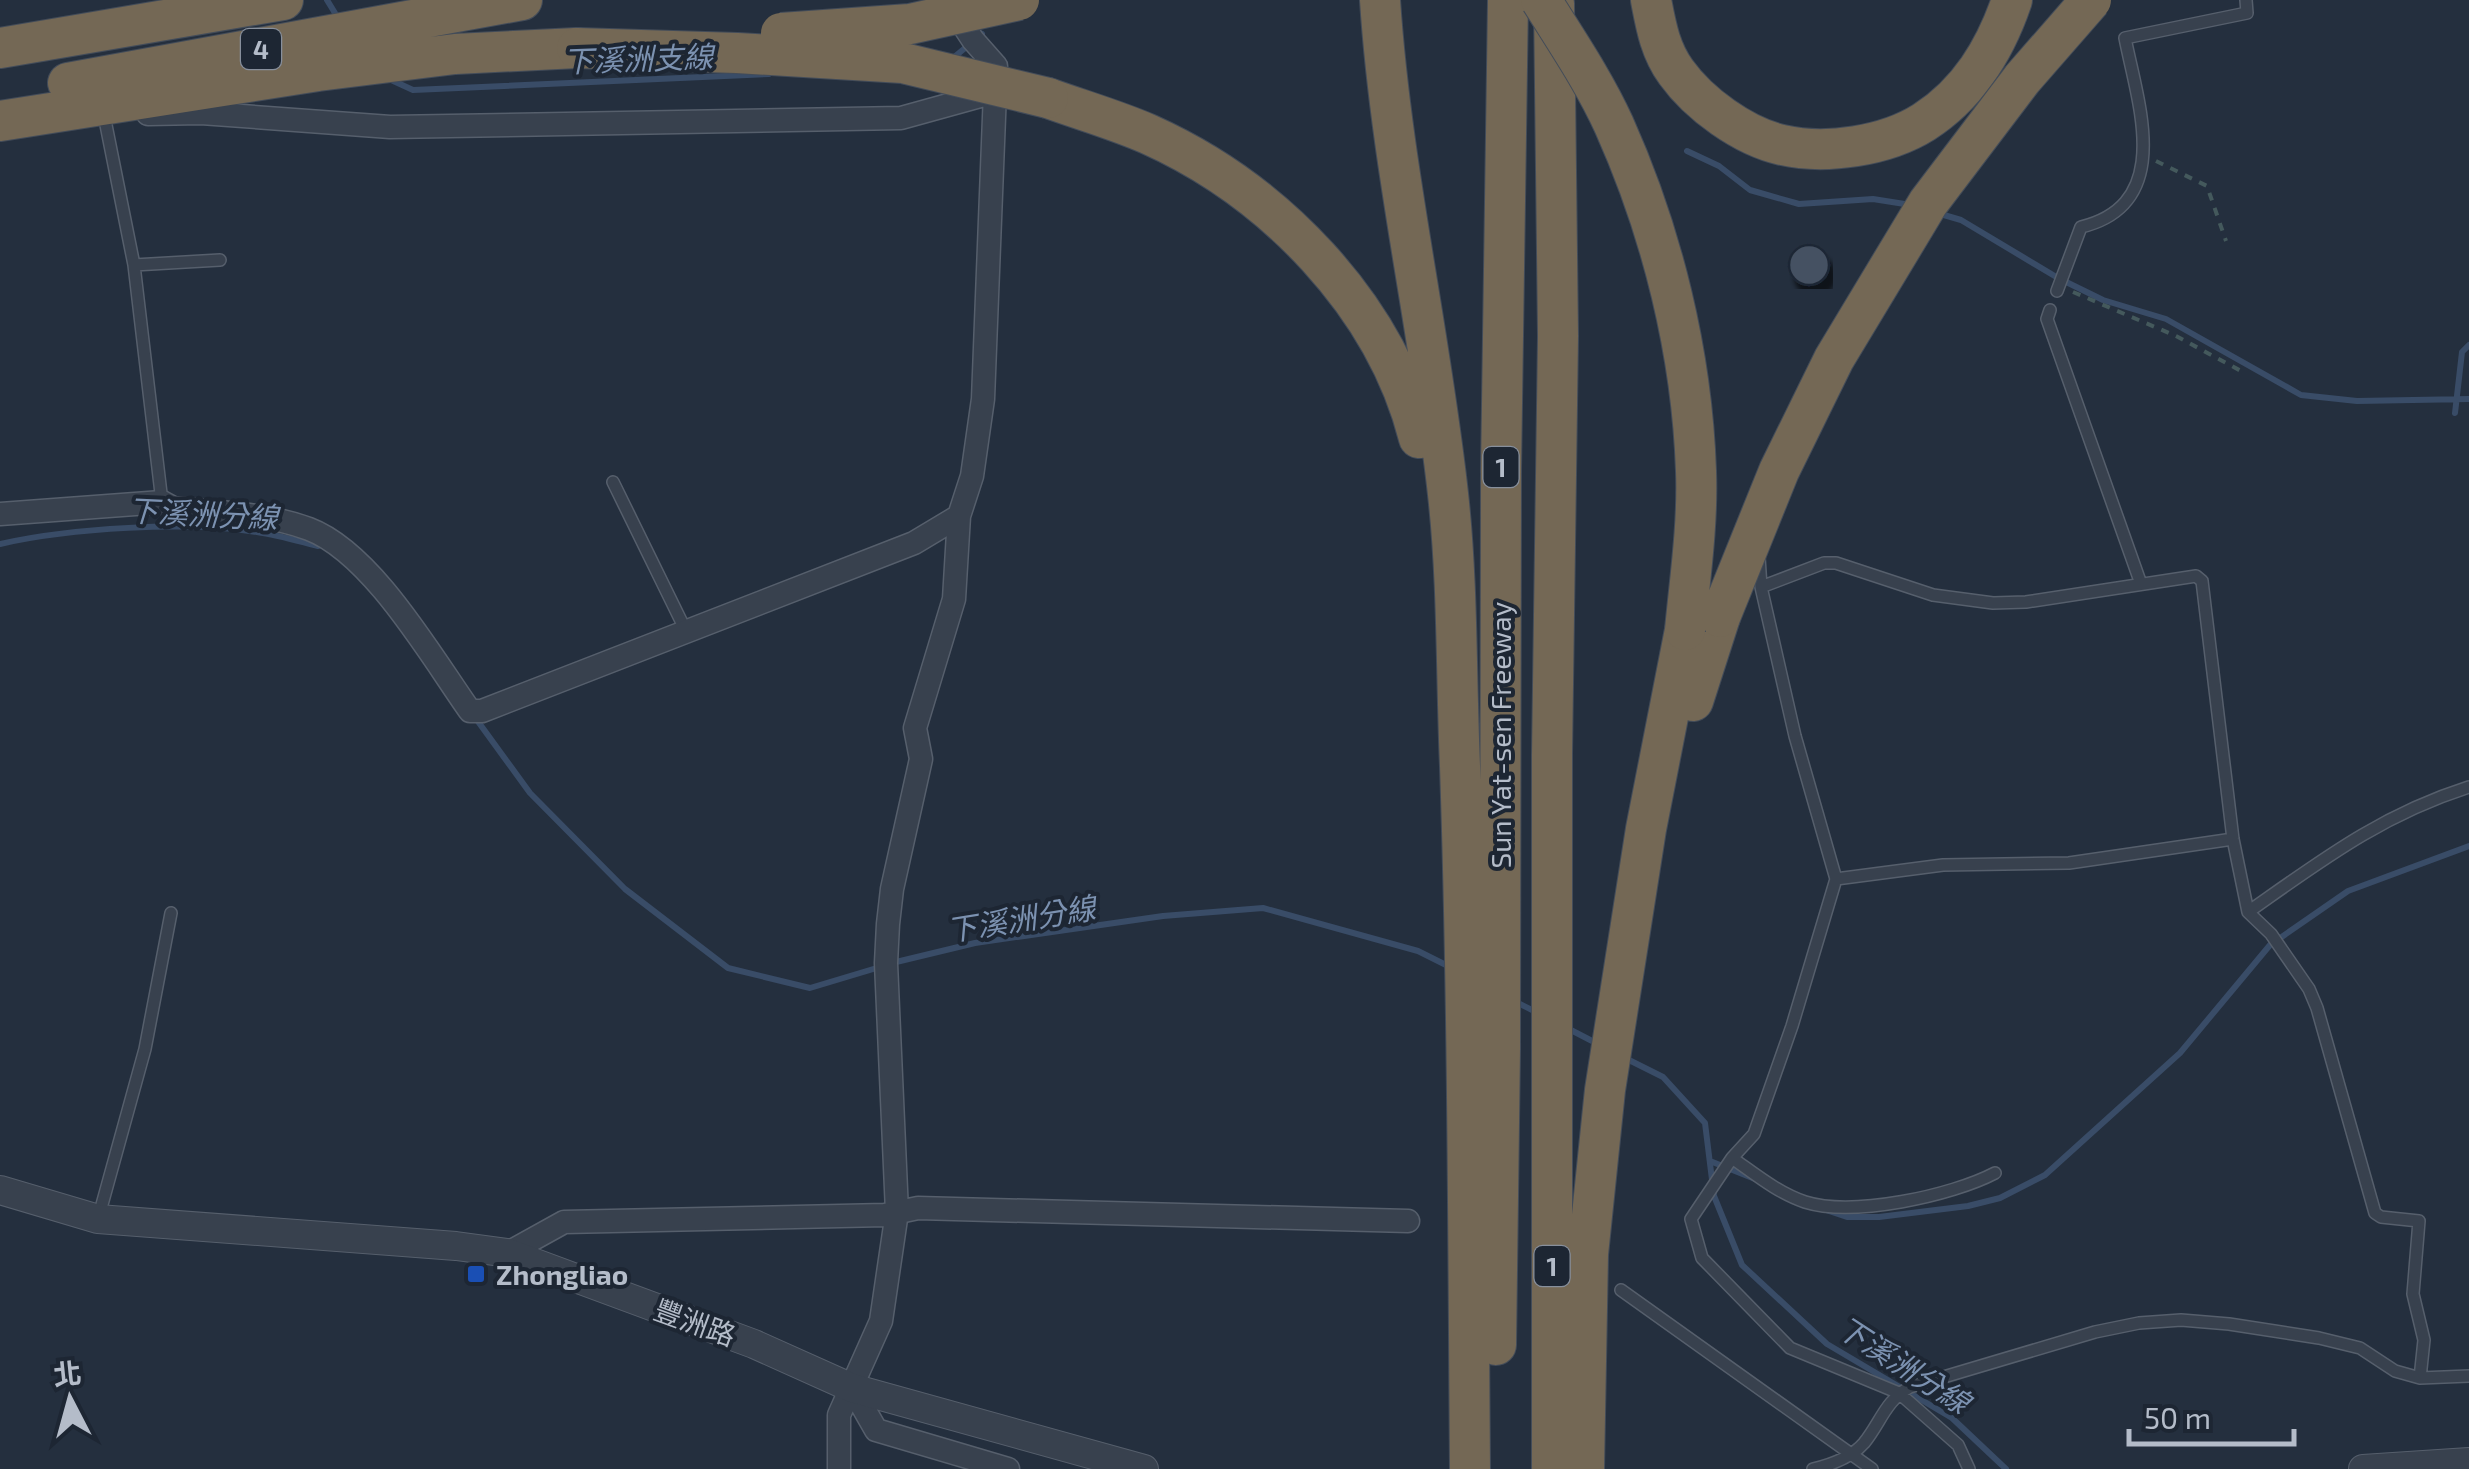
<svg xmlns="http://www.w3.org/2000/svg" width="2469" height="1469" viewBox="0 0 2469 1469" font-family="'Exo 2','Noto Sans TC',sans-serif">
	<defs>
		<filter id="shadow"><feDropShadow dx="6" dy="11" stdDeviation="2.5" flood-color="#0009"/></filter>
	</defs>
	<rect width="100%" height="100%" fill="#242f3e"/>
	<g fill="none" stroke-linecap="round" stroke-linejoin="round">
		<path stroke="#394c67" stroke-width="6" d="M327,0l11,18
			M953,58l29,-24
			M389,79l24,11 356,-16
			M1687,151l32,15 31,24 49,14 74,-5 38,6
			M1937,213l24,7 97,58 45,22 63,19 135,76 56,6 112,-2
			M2455,413l7,-61 7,-7
			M0,544c70,-16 186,-23 257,-12 21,3 41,9 61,14
			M474,716l56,77 95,96 103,79 82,20 70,-21
			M892,963l83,-20 188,-27 100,-8 155,43 32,16
			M1514,1001l24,12
			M1567,1028l29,15
			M1625,1058l38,19 42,46 9,73 28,69 85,79 125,74 54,51
			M1710,1161l45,18
			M1826,1210l21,7h32l89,-11 32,-8 45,-23 135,-122 90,-108 78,-54 121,-45"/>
	</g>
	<path fill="#455162" stroke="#1f2835" stroke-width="2.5" filter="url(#shadow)" d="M1789 265a20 20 0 1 1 40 0a20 20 0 1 1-40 0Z"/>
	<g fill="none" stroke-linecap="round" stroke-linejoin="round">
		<g stroke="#565f6c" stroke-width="14">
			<path id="service" d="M104,115l30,150 28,237
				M134,265l86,-5
				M2057,291l24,-64c94,-23 57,-123 44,-189l122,-25 -1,-13
				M2050,310l-3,9 94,265
				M613,482l74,151
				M1759,557l2,30 34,149 41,143 -44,147 -38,108 -22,24c23,16 46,35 73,44 48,15 146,-6 190,-29
				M1761,587l63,-24h12l97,32 60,8 33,-1 170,-26 6,5 31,258 15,73 23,22 38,55 8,19 58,205 6,4 38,4 -6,73 11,46 -4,38
				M1836,879l107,-14 126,-2 164,-24
				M2248,912c74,-52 133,-97 221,-125
				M1732,1158l-41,61 11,39 88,90 109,45 59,52 11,24
				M98,1219l47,-170 26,-136
				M1621,1290l251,179
				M1813,1469c17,-4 39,-12 51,-26 17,-21 21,-42 46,-56l185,-55 44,-9 42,-3 48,4 90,14 41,10 35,23 25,7 49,-2"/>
		</g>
		<g stroke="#565f6c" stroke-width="25">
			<path id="minor" d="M148,114l53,-1 189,14 511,-9 94,-26
				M0,514l162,-12 11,6c45,4 93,5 136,21 63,24 122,127 161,182h12l432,-168 45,-27
				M508,1253l56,-31 321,-7 33,-7 490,13
				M852,1388l24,42 132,39
				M839,1469v-54l42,-94 16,-109 -11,-249 2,-39 4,-35 29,-130 -6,-31 39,-129 5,-83 13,-40 11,-77 13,-333 -23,-26 -21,-32"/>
		</g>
		<g stroke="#565f6c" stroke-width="30">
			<path id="tertiary" d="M0,1190l98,29 358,27 52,7 246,91 98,44 292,81
				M2363,1469l106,-7"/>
		</g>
		<g stroke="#434c59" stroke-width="42">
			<path id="motorway" d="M1380,0c11,166 50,329 68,494 10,90 8,182 12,272 8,234 8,469 10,703
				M1651,0c5,26 9,50 25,72 23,32 67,64 106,73 44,10 104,1 142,-23 45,-29 71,-72 88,-122
				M0,48l283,-48
				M68,83l454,-83
				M1048,98c33,12 68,22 100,36 125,56 237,170 271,304
				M0,121l318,-50 137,-17 122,-6
				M1693,701l27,-84
				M1496,1345l4,-296 1,-578 7,-471
				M1552,1469v-714l6,-419 -4,-332
				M1584,1469l4,-215 17,-164 41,-261 39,-199"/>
		</g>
		<path stroke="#44595c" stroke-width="4" stroke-dasharray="8 8" stroke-linecap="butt" d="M2156,161l51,25 19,55
			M2073,292l103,44 65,35"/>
		<use href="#service" stroke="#38414e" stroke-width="11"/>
		<use href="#minor" stroke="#38414e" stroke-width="22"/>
		<use href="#tertiary" stroke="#38414e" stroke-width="28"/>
		<use href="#motorway" stroke="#746855" stroke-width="40"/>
		<g stroke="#434c59" stroke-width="42" stroke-linecap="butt">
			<path id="motorway-bridge" d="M1541,0c25,40 53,81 73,125 48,107 78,228 82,346 2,53 -6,107 -11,159
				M781,33l129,-9 109,-24
				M577,48l160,5 166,10 145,35
				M1720,617l59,-146 55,-112 94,-156 94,-124 69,-79"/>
		</g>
		<use href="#motorway-bridge" stroke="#746855" stroke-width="40"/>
	</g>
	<rect fill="#1a4fb4" stroke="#1d2633" stroke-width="4" x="466" y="1264" width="20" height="20" rx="5"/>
	<g text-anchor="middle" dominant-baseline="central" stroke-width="8" stroke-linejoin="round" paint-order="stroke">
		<g fill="#1d2633" stroke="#878f9c" stroke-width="2.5">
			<rect x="241" y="29" width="40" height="40" rx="8"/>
			<rect x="1483.5" y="447" width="35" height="40" rx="8"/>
			<rect x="1534.5" y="1246" width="35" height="40" rx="8"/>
		</g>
		<g font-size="25" font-weight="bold" fill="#b4bcc9">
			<text x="261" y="49">4</text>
			<text x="1501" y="467">1</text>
			<text x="1552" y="1266">1</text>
		</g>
		<g font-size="28" fill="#b4bcc9" stroke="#1d2633">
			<text transform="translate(1500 735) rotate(-90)">Sun Yat-sen Freeway</text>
			<text transform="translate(695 1322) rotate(20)">豐洲路</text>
		</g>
		<g font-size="28" font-weight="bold" fill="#b4bcc9" stroke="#1d2633" text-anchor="start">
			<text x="496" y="1274">Zhongliao</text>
		</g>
		<g font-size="30" font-style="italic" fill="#7c92b1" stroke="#1d2633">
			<text transform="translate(638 58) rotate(-2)">下溪洲支線</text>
			<text transform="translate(203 513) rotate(3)">下溪洲分線</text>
			<text transform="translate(1021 918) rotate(-9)">下溪洲分線</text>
			<text transform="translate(1904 1364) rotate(33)">下溪洲分線</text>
		</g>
	</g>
	<g transform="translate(70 1399) rotate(354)" stroke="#1d2633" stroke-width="8" paint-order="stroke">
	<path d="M0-8L18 38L0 25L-18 38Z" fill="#b4bcc9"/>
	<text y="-15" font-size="28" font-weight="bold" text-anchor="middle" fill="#b4bcc9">北</text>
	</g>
	<path d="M2129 1429v15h165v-15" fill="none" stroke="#b4bcc9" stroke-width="5"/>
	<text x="2144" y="1429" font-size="30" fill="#b4bcc9" stroke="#1d2633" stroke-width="8" paint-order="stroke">50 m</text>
</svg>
